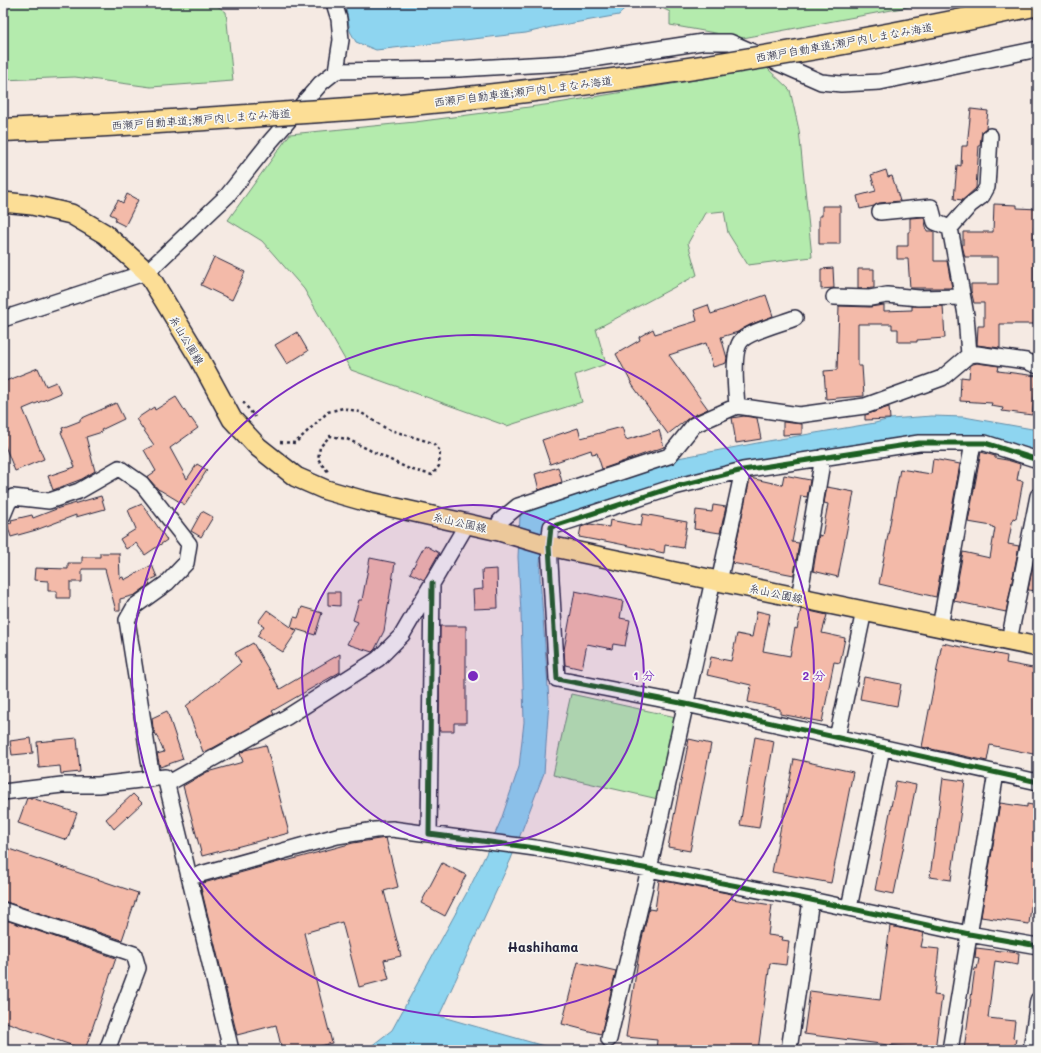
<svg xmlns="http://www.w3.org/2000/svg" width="1041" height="1053" viewBox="0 0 1041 1053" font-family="Mali,'Klee One',sans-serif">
	<rect width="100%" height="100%" fill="#f5eae3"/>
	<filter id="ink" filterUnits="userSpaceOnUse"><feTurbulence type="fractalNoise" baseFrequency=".025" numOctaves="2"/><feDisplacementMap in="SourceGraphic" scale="8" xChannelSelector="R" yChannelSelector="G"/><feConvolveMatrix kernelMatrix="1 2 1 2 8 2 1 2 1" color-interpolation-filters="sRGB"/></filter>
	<g filter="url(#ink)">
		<path fill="#b4ebad" stroke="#6b8674" d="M3,3h210l13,9 7,69 -82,6 -76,-10 -72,3z
			M652,3h277l-186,35 -73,-13v-13z
			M767,68l23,22 9,40 13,127 -64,8 -20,-32 -4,-22 -19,2 -17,30 9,32 -101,54 10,35 -31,11 7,27 -75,24 -156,-56 -47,-81 -42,-48 -34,-21 62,-86 125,-12 137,-18z
			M571,694l105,23 -18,82 -105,-24z"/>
		<path fill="#8ed5f0" stroke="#638da8" d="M345,3h282v2l-8,10 -68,12 -25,6 -150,17 -20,-8 -6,-11z
			M932,416l32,1 74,13v25l-57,-16 -162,13 -275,72 -4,39v14l9,124 -5,72 -33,86 -72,157 119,34h-192l26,-20 79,-145 15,-31 15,-34 18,-53 5,-45 -3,-109 -3,-56 2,-41 6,-6 136,-49 106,-20 107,-18 15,-4z"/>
		<path fill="#f3baa9" stroke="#22223b" d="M971,109l17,2 -2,17 -4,3 -2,14h-1l-3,43 -13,12 -9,-1 3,-34 4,1 1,-20h5z
			M886,170l2,7 4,-1 8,25 -21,2 -5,3 -14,3 -3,-13 19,-5 -5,-16z
			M127,194l11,6 -13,26 -10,-5 1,-4 -6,-3 8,-14 5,3z
			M994,204l23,1v3l21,1v18h-4v97h-34v24l-23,-3 1,-19h6v-23h-10l-3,-12v-7h27v-27h-33l-3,-12h1v-13h30z
			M822,206h18v38h-21v-28h3z
			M924,217l3,14h7v30h13l5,27h-42l-2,-29h-11v-13h11v-14h2v-14z
			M214,257l31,15 -13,28 -31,-15z
			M833,268l1,20 -13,1v-20z
			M858,269h16v19l-16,1z
			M766,295l7,21 -23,9 -12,7 -17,5 6,21 -1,5 -13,4 -7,-24 -37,12 39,54 -18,8 -22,17 -35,-48 -17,-32 24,-14 -1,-3 14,-8 2,5 42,-13 -3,-11 14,-5 3,9z
			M884,305v6l28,-1v-4h31l2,32 -28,2v2h-19v-13h-6v-5h-34v42h4l2,30 -38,3 -2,-28 13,-1 2,-64 31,1z
			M297,332l11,19 -21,13 -12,-19z
			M977,363l22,3 -1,5 39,5 -5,39 -30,-4 1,-3 -12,-2 1,-3 -32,-2 1,-24 8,1 1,-12 3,-2z
			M38,368l8,18 10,-4 5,11 -38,16 21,50 -29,12 -12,-30v-59z
			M176,397l14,22 1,-1 7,10 -28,20 17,31 10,-15 10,6 -22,35 -25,-15h-1l-12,-13 9,-6 -12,-21 10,-5 -18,-26 18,-12 1,3z
			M116,403l8,16 -23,11 1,2 -16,5 9,34 -13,8 -29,11 -5,-14 27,-9 -14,-35 2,-1 -1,-3 18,-7v-2z
			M889,407l1,12 -25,1v-5z
			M744,416l13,2 4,21 -25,4 -4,-25z
			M783,422l19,2v10l-19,1z
			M622,427l4,13 33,-10 5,17 -62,22 -5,-16 -5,1 -1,-4 -41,14 -8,-24 36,-12 3,10z
			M981,452l14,4v2l12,2 13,4 -3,16 6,1 -7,38 -3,-1 -5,26 11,2 -13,66 -52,-11 9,-49 27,6 5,-30 -3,-1v-1l-24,-4z
			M933,459l27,5 -24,133 -57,-13 21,-115 31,5z
			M558,467l4,15 -23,8 -4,-16z
			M784,475l26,5 -3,17 -6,-1 -9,46 7,1 -5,32 -62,-12 18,-85 32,7z
			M827,487l27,5 -16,85 -25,-6 6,-36 3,1 6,-32 -4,-1z
			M101,496l4,13 -29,8v-2l-40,15 -25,7 -4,-13 5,-1 -1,-3 21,-5 1,3 26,-10z
			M142,504l25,36 -22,15 -9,-12 -10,6 -6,-10 16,-10 -8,-19z
			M713,505l13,2 -6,26 -26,-4 2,-19 16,2z
			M202,511l11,6 -12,20 -10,-6z
			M643,514l44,8 -4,26 -18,-3 -1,8 -64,-13v1l-21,-4 2,-10 9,-3 19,3 1,-7 31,6z
			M425,545l14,8 -15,27 -14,-7z
			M1036,550h2v41l-10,-1z
			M100,553h19l1,25 3,-1 1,3 28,-15 5,12 -9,4 2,3 -15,11 -15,4v12h-4l-11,-42h-23v13h-12v16h-13v-7h-9v-10l-14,-1 1,-12 33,1v-6h14v-6h18z
			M370,558l25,5 -11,68 -9,18 -3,3 -25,-8 11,-22 -5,-2 6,-20h3z
			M497,569l1,39 -24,1 -1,-19 10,-1 -1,-19z
			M575,591l48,10 -3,17 10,2 -5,26 -12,-2 -1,5 -25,-5 -5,25 -17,-4 -1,-15z
			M328,592h12v14l-12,-1z
			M302,607l20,6 -7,22 -23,-7 5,3 -14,21 -26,-16 7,-10 -6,-4 9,-12 24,17 3,-10 4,1z
			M801,609l26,6 -5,18 23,5 -5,25 -6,-1 -12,60 -42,-8v-5l-32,-7 3,-17 -44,-10 4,-18 20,4 6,-27 15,3 5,-26 13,3 -7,37 27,5 5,-28 2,1z
			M440,626h26v97h-12v8h-15z
			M253,643l27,46 60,-35v18l-68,39 2,3 -61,34 -10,4 -17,-46 55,-43 -6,-10z
			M942,643l65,13 -1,7 32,6v86l-48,-10 -3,16 -65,-14z
			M864,677l37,7 -4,22 -37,-7z
			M167,711l16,48 -23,8 -3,-13 7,-2 -11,-24 -1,-10z
			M755,737l19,4 -15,87 -19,-3z
			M31,738l2,15 -21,2 -2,-14z
			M77,738l3,34 -19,2 -1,-8 -21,2 -2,-26z
			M689,739l22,5 -21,107 -22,-4z
			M266,745l23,88 -87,23 -19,-70 24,-14 36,-10 -3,-9 6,-3z
			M794,759l59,13 -22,111 -59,-11z
			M943,778l22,3 -14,99 -21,-3z
			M896,781l20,4 -22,109 -19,-4z
			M133,794l9,9 -28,26 -8,-10z
			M27,798h5l45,15 -10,27 -49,-17z
			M1000,803l27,4v-3l11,2v92h-6l-3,26 -48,-7z
			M386,838l12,49 -14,4 17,65 -17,4 5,19 -30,8 -17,-65 -38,11 28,110 -26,7h-24l-6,-25 -39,10 -37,-151 86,-24v1l67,-18z
			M3,847l135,46 -16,47 -119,-39z
			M442,863l24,12 -21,41 -24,-13z
			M659,880l73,14v5l40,6 -4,30 15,2 -1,3 7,1 -3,24 -16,-2 -12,87h-102l1,-10 -31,-3 14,-90 9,-38 6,1z
			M3,919l113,39 -31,92 -82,-29z
			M890,926l34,7 -3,14 18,2 -5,46 8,1 -7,54h-25l1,-2 -107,-14 6,-43 70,9z
			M976,948l43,5 -1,12 -23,-4 -7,57 27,3 -2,17 3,1 -2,11h-50l11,-82 2,1 2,-10 -4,-1z
			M578,962l38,9 -15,63 -39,-10z"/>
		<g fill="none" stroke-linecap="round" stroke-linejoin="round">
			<g stroke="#22223b" stroke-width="18">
				<path id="minor" d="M336,71l123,-2 107,-6 137,-21h27l91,40 20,2 39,-2 158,-33
					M880,212l51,-5 4,15 15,6 16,87 3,40
					M950,228l20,-23 12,-9 5,-9 3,-51
					M834,297l36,1 17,-3 32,3 43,-1
					M3,319l144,-47 80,-76 42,-53 52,-60 15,-12 5,-31 -2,-21 -5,-16
					M737,406c-1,-15 -6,-58 6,-67 9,-8 39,-16 52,-21
					M1038,460l-53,-17h-66l-176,27 -69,17 -123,40 -2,19 8,133 129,25 352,78
					M3,515l5,-12 5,-6 36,4 30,-10 40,-23 23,16 47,60 -3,19 -19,20 -32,23 -8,14 25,158
					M499,531l1,-10 18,-15 151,-50 25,-31 43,-19 62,9 66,-9 77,-28 27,-23 8,-1 49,7 12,5
					M719,582l24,-112
					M432,583l-3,251 106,14 114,21 162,31 158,34 69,12
					M799,598l24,-141
					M940,627l33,-184
					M1009,641l29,-145
					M837,738l27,-127
					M167,784l120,-67 91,-58 24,-24 65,-111
					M3,792l59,-7h36l67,-8 66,273
					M190,877l147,-41 38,-6 17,-1 37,5
					M849,908l33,-160
					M3,910l131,44 4,14 -31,82
					M609,1039l40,-170 64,-289
					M789,1050l22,-150
					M950,1050l46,-277
					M1031,1050l7,-50"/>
			</g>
			<g stroke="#22223b" stroke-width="22">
				<path id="major" d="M3,202l29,3 39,9 34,20 42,38 52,86 33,61 26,28 38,30 30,13 35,10 138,31 50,15 489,101"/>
			</g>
			<path stroke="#22223b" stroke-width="2.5" stroke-dasharray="3 3" stroke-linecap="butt" d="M243,402l12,15
				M280,442l15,1 33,-31 15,-4 17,4 27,17 46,14 7,8 -1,15 -7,9 -23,-6 -62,-30 -17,-3 -10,11 -2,12 11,14"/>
			<use href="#minor" stroke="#f6f6f2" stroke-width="15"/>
			<use href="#major" stroke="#fcde96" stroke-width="19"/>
			<g stroke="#22223b" stroke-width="25" stroke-linecap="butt">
				<path id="highway-bridge" d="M3,130c96,-4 192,-10 288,-17 56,-4 112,-7 167,-14 195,-21 389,-53 580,-95"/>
			</g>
			<use href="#highway-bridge" stroke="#fcde96" stroke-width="22"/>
			<g stroke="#f6f6f2" stroke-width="8">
				<path id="cycleway" d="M1038,460l-53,-17h-66l-176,27 -69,17 -123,40 -2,19 8,133 129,25 352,78
					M432,583l-3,251 106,14 114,21 162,31 158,34 69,12"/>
			</g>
			<use href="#cycleway" stroke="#1b5e20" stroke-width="5"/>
		</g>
	</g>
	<circle cx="473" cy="676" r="171" fill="#7b2cbf" fill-opacity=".12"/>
	<g fill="none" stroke="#7b2cbf" stroke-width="2">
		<circle cx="473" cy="676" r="171"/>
		<circle cx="473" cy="676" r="341"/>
	</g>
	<g text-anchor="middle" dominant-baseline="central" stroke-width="3.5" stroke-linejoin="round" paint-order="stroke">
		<g font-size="11" fill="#22223b" stroke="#f6f6f2">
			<text transform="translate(844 42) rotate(-10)">西瀬戸自動車道;瀬戸内しまなみ海道</text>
			<text transform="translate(523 91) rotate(-7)">西瀬戸自動車道;瀬戸内しまなみ海道</text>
			<text transform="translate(201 119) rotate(-4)">西瀬戸自動車道;瀬戸内しまなみ海道</text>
			<text transform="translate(187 340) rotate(59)">糸山公園線</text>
			<text transform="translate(460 522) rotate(13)">糸山公園線</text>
			<text transform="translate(776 593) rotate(12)">糸山公園線</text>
		</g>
		<g font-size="13" font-weight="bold" fill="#22223b" stroke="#f6f6f2">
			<text x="543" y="946">Hashihama</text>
		</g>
	</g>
	<circle cx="473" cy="676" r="6" fill="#7b2cbf" stroke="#f6f6f2" stroke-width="2"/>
	<g font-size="12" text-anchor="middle" font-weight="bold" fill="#7b2cbf" stroke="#f6f6f2" stroke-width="3.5" stroke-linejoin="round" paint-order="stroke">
		<text x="644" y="680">1 分</text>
		<text x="814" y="680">2 分</text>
	</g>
	<rect width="1041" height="1053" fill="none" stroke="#f6f6f2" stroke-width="16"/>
	<rect x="8" y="8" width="1025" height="1037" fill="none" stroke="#22223b" stroke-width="1.5" filter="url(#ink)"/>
</svg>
